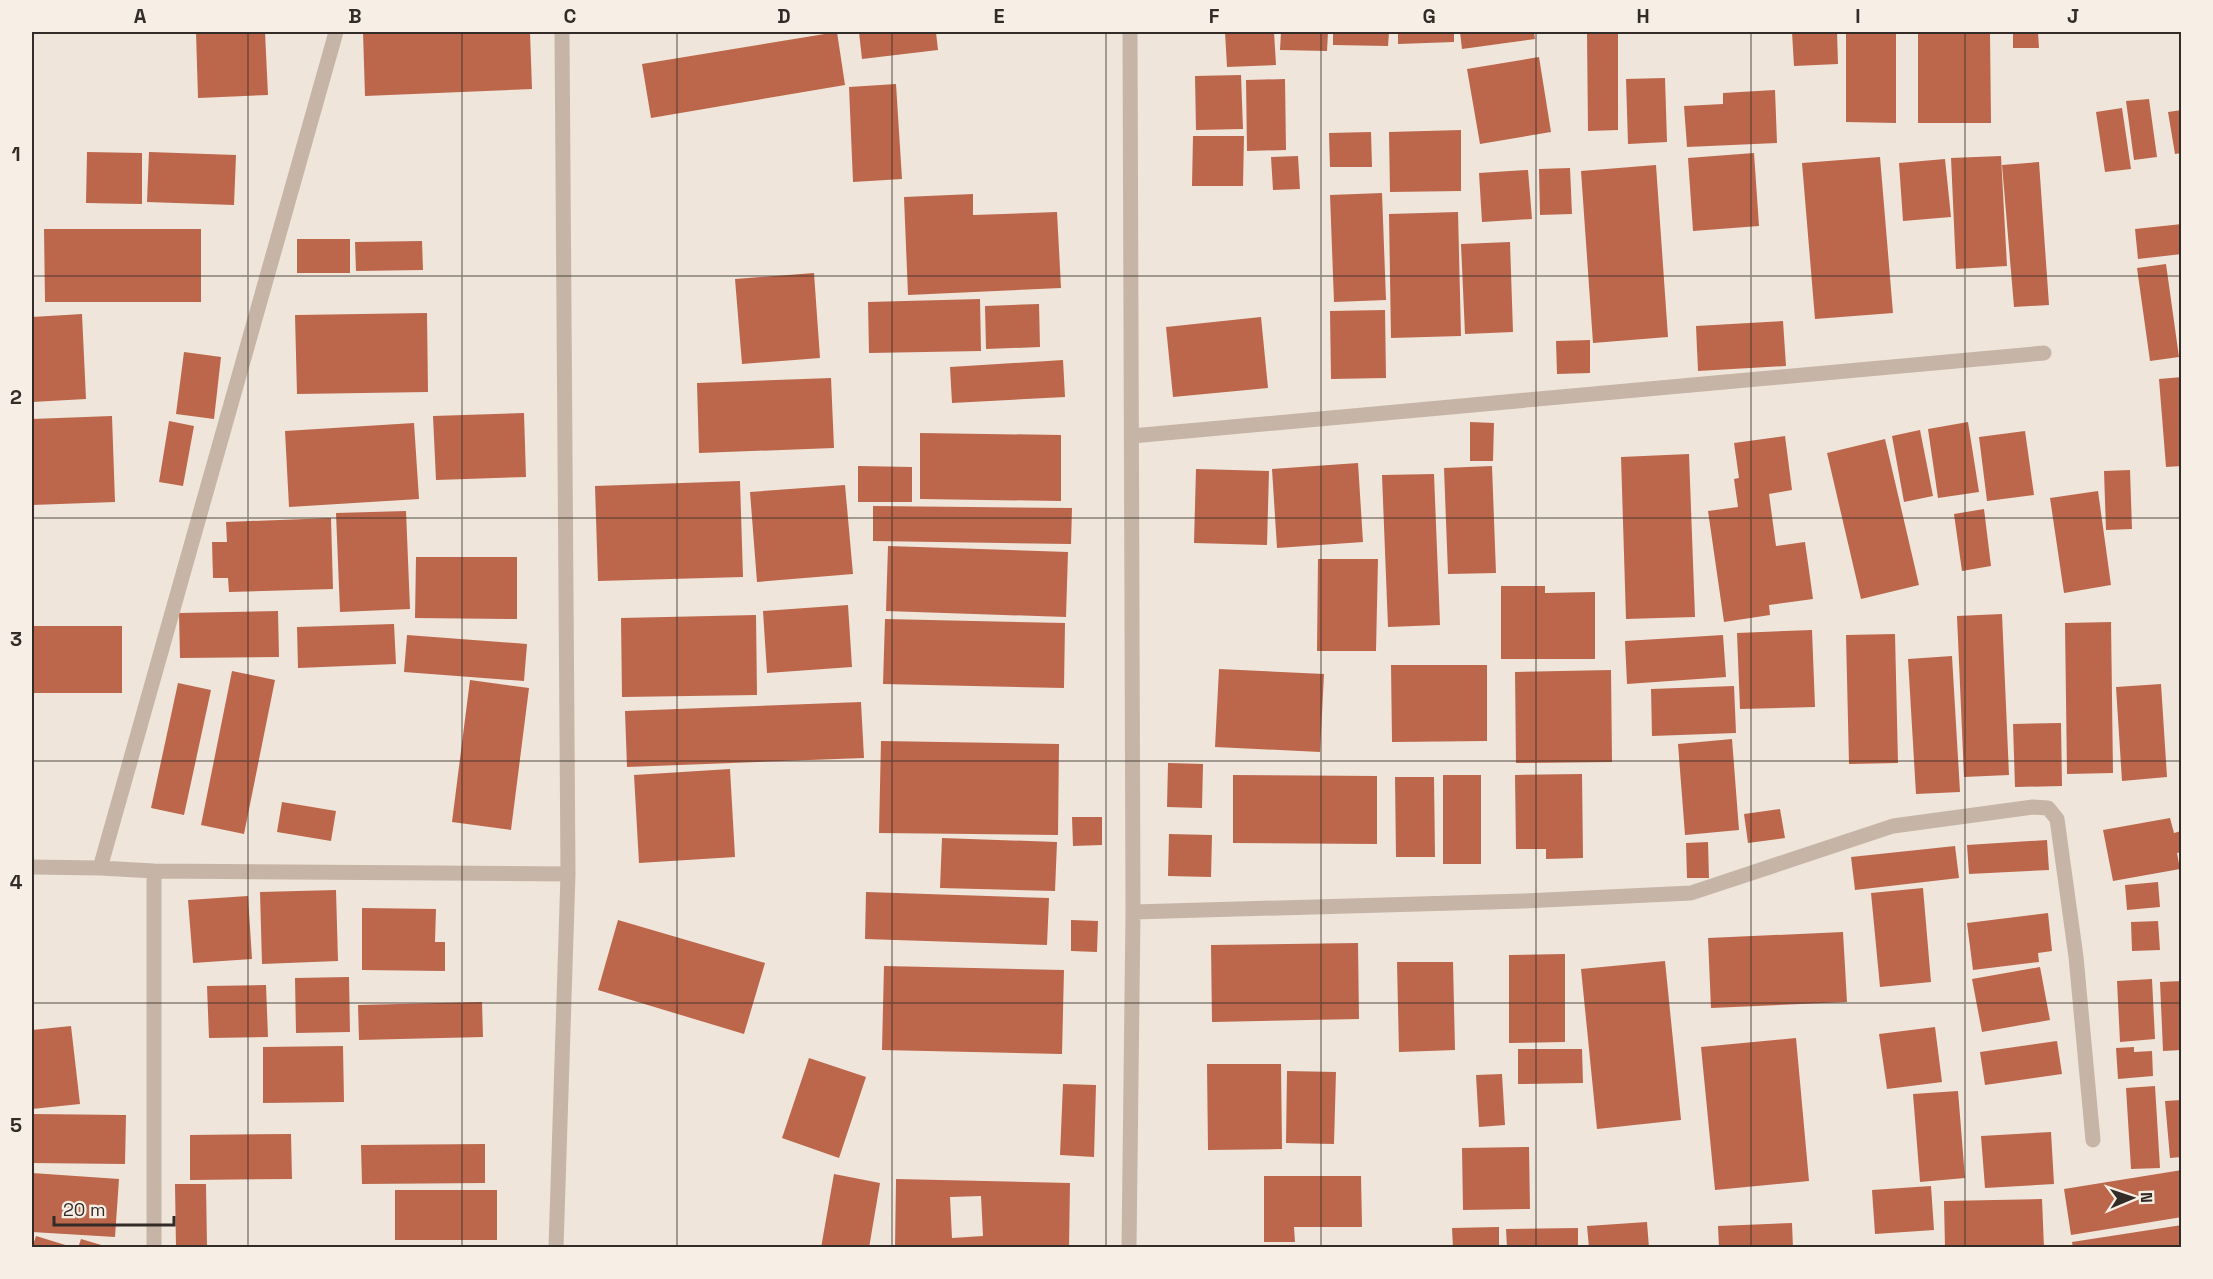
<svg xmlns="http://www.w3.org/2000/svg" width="2213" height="1279" viewBox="0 0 2213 1279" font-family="'Space Grotesk',sans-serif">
	<rect width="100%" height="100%" fill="#efe5da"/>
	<path fill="#bc674b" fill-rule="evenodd" d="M196,32h69l3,63 -70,3z
		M363,32h167l2,57 -167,7z
		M837,32l8,53 -194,33 -9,-54z
		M859,32h77l2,18 -76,9z
		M1225,32h49l2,33 -49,2z
		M1281,32h47l-1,19 -47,-1z
		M1333,32h56l-1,14 -55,-1z
		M1398,32h56v10l-56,2z
		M1460,32h74l1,7 -73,10z
		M1587,32h31v98l-30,1z
		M1792,32h45l1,32 -44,2z
		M1846,32h50v91l-50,-1z
		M1918,32h72l1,91h-73z
		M2013,32h25l1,16h-26z
		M1539,57l12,75 -71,12 -13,-75z
		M1241,75l2,54 -47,1 -1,-54z
		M1665,78l2,64 -39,2 -2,-65z
		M1285,79l1,71 -39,1 -1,-71z
		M896,84l6,95 -49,3 -4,-95z
		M1775,90l2,53 -90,4 -3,-41 39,-2v-11z
		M2149,99l8,58 -23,3 -8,-59z
		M2122,108l9,61 -26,3 -9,-60z
		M2182,110v43l-7,1 -7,-42z
		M1461,130v61l-71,1 -1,-60z
		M1371,132l1,35h-42l-1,-34z
		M1193,136h51l-1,50h-51z
		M87,152l55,1v51l-56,-1z
		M149,152l87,3 -2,50 -87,-3z
		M1754,153l5,73 -66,5 -5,-73z
		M1298,156l2,33 -27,1 -2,-33z
		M2001,156l6,110 -51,3 -5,-111z
		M1880,157l13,156 -78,6 -13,-156z
		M1945,159l6,58 -48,4 -4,-58z
		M2039,162l10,143 -35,2 -12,-142z
		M1656,165l12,172 -75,6 -12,-172z
		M1570,168l2,46 -32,1 -1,-46z
		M1528,170l4,49 -50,3 -3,-49z
		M1382,193l4,107 -52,2 -4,-107z
		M973,194v21l84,-3 4,76 -153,7 -4,-98z
		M1458,212l3,124 -70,2 -2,-124z
		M2182,224v30l-44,5 -3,-30z
		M44,229h157v73h-156z
		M297,239h53v34h-53z
		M422,241l1,29 -67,1 -1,-29z
		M1510,242l3,90 -48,2 -4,-90z
		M2166,264l13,93 -29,4 -13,-93z
		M814,273l6,85 -78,6 -7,-85z
		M980,299l1,52 -112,2 -1,-51z
		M1039,304l1,43 -54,2 -1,-43z
		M1385,310l1,68 -55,1 -1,-68z
		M427,313l1,79 -131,2 -2,-79z
		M82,314l4,85 -54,3v-85z
		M1261,317l7,71 -95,9 -7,-70z
		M1783,321l3,45 -88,5 -2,-45z
		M1590,340v33l-33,1 -1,-33z
		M184,352l37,5 -7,62 -38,-5z
		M1063,360l2,37 -113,6 -2,-36z
		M2182,377v89l-16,1 -7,-88z
		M831,378l3,70 -135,5 -2,-70z
		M524,413l2,64 -90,3 -3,-64z
		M112,416l3,86 -83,3v-86z
		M169,421l25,5 -11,60 -24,-4z
		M1470,422l24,1 -1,38h-23z
		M1968,422l11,70 -41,6 -10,-69z
		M414,423l5,76 -130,8 -4,-76z
		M1920,430l13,66 -29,6 -12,-66z
		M2025,431l9,64 -47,6 -8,-64z
		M920,433l141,2v66l-141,-2z
		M1785,436l7,54 -23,4 7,52 29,-4 8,57 -44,6 1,10 -46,7 -16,-111 30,-4 -4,-28 5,-1 -5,-35z
		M1885,439l34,146 -58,14 -34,-146z
		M1689,454l6,163 -69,2 -5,-162z
		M1358,463l5,79 -86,6 -5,-79z
		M858,466l54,1v35h-54z
		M1492,466l4,107 -48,1 -4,-106z
		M1196,469l73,2 -2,74 -73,-2z
		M2130,470l2,59 -26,1 -2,-59z
		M1434,474l6,151 -52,2 -6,-152z
		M740,481l3,96 -145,4 -3,-95z
		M845,485l8,89 -96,8 -7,-90z
		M2098,491l13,94 -47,8 -14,-95z
		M873,506l199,2 -1,36 -198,-3z
		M1984,509l7,57 -29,5 -8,-57z
		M406,511l4,98 -70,3 -4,-99z
		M331,518l2,71 -104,3 -1,-14h-15l-1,-36h15l-1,-20z
		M888,546l180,6 -2,65 -180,-6z
		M416,557h101v62l-102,-1z
		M1318,559h60l-2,92h-59z
		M1501,586h44v7l50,-1v67h-94z
		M848,605l4,62 -85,6 -4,-62z
		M278,611l1,46 -99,1 -1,-45z
		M2002,614l7,161 -45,2 -7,-161z
		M756,615l1,80 -135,2 -1,-79z
		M885,619l180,4 -1,65 -181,-4z
		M2111,622l2,151 -46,1 -2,-151z
		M394,624l2,40 -98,4 -1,-41z
		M32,626h90v67h-90z
		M1812,630l3,77 -75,2 -3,-76z
		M1895,634l3,129 -49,1 -3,-129z
		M407,635l120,9 -3,37 -120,-9z
		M1723,635l3,42 -99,7 -2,-43z
		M1952,656l8,136 -44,2 -8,-135z
		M1391,665h96v76l-95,1z
		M1219,669l105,5 -4,78 -105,-5z
		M1611,670l1,92 -96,1 -1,-91z
		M232,671l43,9 -31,154 -43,-9z
		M470,680l59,8 -18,142 -59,-8z
		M178,683l33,7 -27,125 -33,-7z
		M2161,684l6,93 -45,4 -6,-94z
		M1734,686l2,47 -84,3 -1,-47z
		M861,702l3,56 -237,9 -2,-56z
		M2061,723l1,63 -47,1 -2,-63z
		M1732,739l7,91 -54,5 -7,-91z
		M881,741l178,3 -1,91 -179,-2z
		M1168,763l35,1 -1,44 -35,-1z
		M730,769l5,88 -96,6 -5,-88z
		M1582,774l1,84 -37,1v-10h-30l-1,-74z
		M1233,775l144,1v68l-144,-1z
		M1443,775h38v89h-38z
		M1395,777h39l1,80h-39z
		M282,802l54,9 -5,30 -54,-9z
		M1780,809l5,29 -37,5 -4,-29z
		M1072,817h30v28l-29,1z
		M2170,818l4,15 7,-2 1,21 -5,1 3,16 -67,12 -10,-51z
		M1169,834l43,1 -1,42 -43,-1z
		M942,838l115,4 -2,49 -115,-3z
		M2047,840l2,30 -80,4 -2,-29z
		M1708,842l1,36h-22l-1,-35z
		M1955,846l4,32 -104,12 -4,-33z
		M2158,882l2,25 -33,3 -2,-25z
		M1923,888l8,94 -51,5 -9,-94z
		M336,890l2,71 -76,3 -2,-72z
		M866,892l183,6 -2,47 -182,-6z
		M248,896l4,63 -59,4 -5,-63z
		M362,908l74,1 -1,33h10v29l-83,-1z
		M2048,913l4,38 -14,2 1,9 -66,8 -6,-47z
		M618,920l147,43 -21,71 -146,-44z
		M1071,920l27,1 -1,31 -26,-1z
		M2158,921l2,29 -28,1 -1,-29z
		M1843,932l4,70 -136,6 -3,-70z
		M1358,943l1,76 -147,3 -1,-77z
		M1565,954v88l-56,1v-88z
		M1665,961l16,159 -84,9 -16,-160z
		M1397,962h56l2,88 -56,2z
		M884,966l180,4 -2,84 -180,-4z
		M2040,967l10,53 -68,12 -10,-53z
		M349,977l1,55 -54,1 -1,-55z
		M2152,979l3,60 -35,3 -3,-61z
		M2182,981v69l-19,1 -3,-69z
		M266,985l2,52 -59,1 -2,-52z
		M482,1002l1,35 -124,3 -1,-35z
		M71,1026l9,78 -48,5v-79z
		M1935,1027l7,55 -55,7 -8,-55z
		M1796,1038l13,143 -94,9 -14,-143z
		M2057,1041l5,33 -77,11 -5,-33z
		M343,1046l1,56 -81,1v-56z
		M2134,1047v5l18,-1 1,25 -35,3 -2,-31z
		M1518,1049h64l1,34 -65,1z
		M809,1058l57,19 -27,81 -57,-20z
		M1207,1064h74l1,85 -74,1z
		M1287,1071l49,1 -2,72 -48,-1z
		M1502,1074l3,51 -26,2 -3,-52z
		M1063,1084l33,1 -2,72 -34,-2z
		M2155,1086l5,82 -29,1 -5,-81z
		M1958,1091l7,87 -45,4 -7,-88z
		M2182,1100v57l-12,1 -5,-57z
		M32,1114l94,1 -1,49 -93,-1z
		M2051,1132l3,52 -69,4 -4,-52z
		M291,1134l1,45 -102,1v-45z
		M485,1144v39l-123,1 -1,-39z
		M1529,1147l1,62 -67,1 -1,-62z
		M2182,1170v47l-111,18 -7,-46z
		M32,1173l87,6 -4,58 -83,-5z
		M834,1174l46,9 -11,65h-48z
		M1264,1176h97l1,51h-68l1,15h-31z
		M896,1179l174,4 -1,65h-174zM981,1196l2,40 -31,2 -2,-41z
		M175,1184h31l1,64h-31z
		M1931,1186l3,44 -59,4 -3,-44z
		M395,1190h102v50h-102z
		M2042,1199l2,49h-99l-1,-47z
		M1647,1222l2,26h-60l-2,-22z
		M1792,1223l1,25h-74l-1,-22z
		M2182,1225v23h-109l-1,-6z
		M1499,1227v21h-46l-1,-20z
		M1578,1228v20h-71l-1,-19z
		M36,1236l36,11v1h-40z
		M81,1239l27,8 -1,1h-29z"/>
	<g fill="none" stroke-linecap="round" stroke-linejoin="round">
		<path stroke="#c6b5a7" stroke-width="15" d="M1132,436l912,-83
			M32,867l68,1 54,3 414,3
			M100,868l236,-836
			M1133,912l391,-11 167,-8 202,-67 140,-19 15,1 9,11 19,138 17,183
			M154,1248v-377
			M556,1248l12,-374 -6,-842
			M1129,1248l4,-336 -3,-880"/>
	</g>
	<path fill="none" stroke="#332b27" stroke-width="1.5" stroke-opacity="0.55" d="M248,32v1216M462,32v1216M677,32v1216M892,32v1216M1106,32v1216M1321,32v1216M1536,32v1216M1751,32v1216M1965,32v1216M32,276h2150M32,518h2150M32,761h2150M32,1003h2150"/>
	<rect width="2213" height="1279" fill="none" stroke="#f7efe5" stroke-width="66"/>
	<g transform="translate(2132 1198) rotate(88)" stroke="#f7efe5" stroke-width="4.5" paint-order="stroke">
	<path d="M0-4.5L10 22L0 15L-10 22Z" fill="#332b27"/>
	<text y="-9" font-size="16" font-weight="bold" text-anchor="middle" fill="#332b27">N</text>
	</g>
	<path d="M54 1216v9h120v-9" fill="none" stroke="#332b27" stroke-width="3"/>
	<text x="63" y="1216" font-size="18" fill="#332b27" stroke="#f7efe5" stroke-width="4.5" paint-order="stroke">20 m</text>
	<rect x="33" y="33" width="2147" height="1213" fill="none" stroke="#332b27" stroke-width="2"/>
	<g font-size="20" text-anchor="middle" font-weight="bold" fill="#332b27">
		<text x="140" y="23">A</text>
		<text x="355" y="23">B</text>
		<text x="570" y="23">C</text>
		<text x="784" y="23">D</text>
		<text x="999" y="23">E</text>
		<text x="1214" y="23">F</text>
		<text x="1429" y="23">G</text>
		<text x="1643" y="23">H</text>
		<text x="1858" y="23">I</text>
		<text x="2073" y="23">J</text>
		<text x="16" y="161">1</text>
		<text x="16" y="404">2</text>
		<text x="16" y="646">3</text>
		<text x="16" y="889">4</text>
		<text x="16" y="1132">5</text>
	</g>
</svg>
